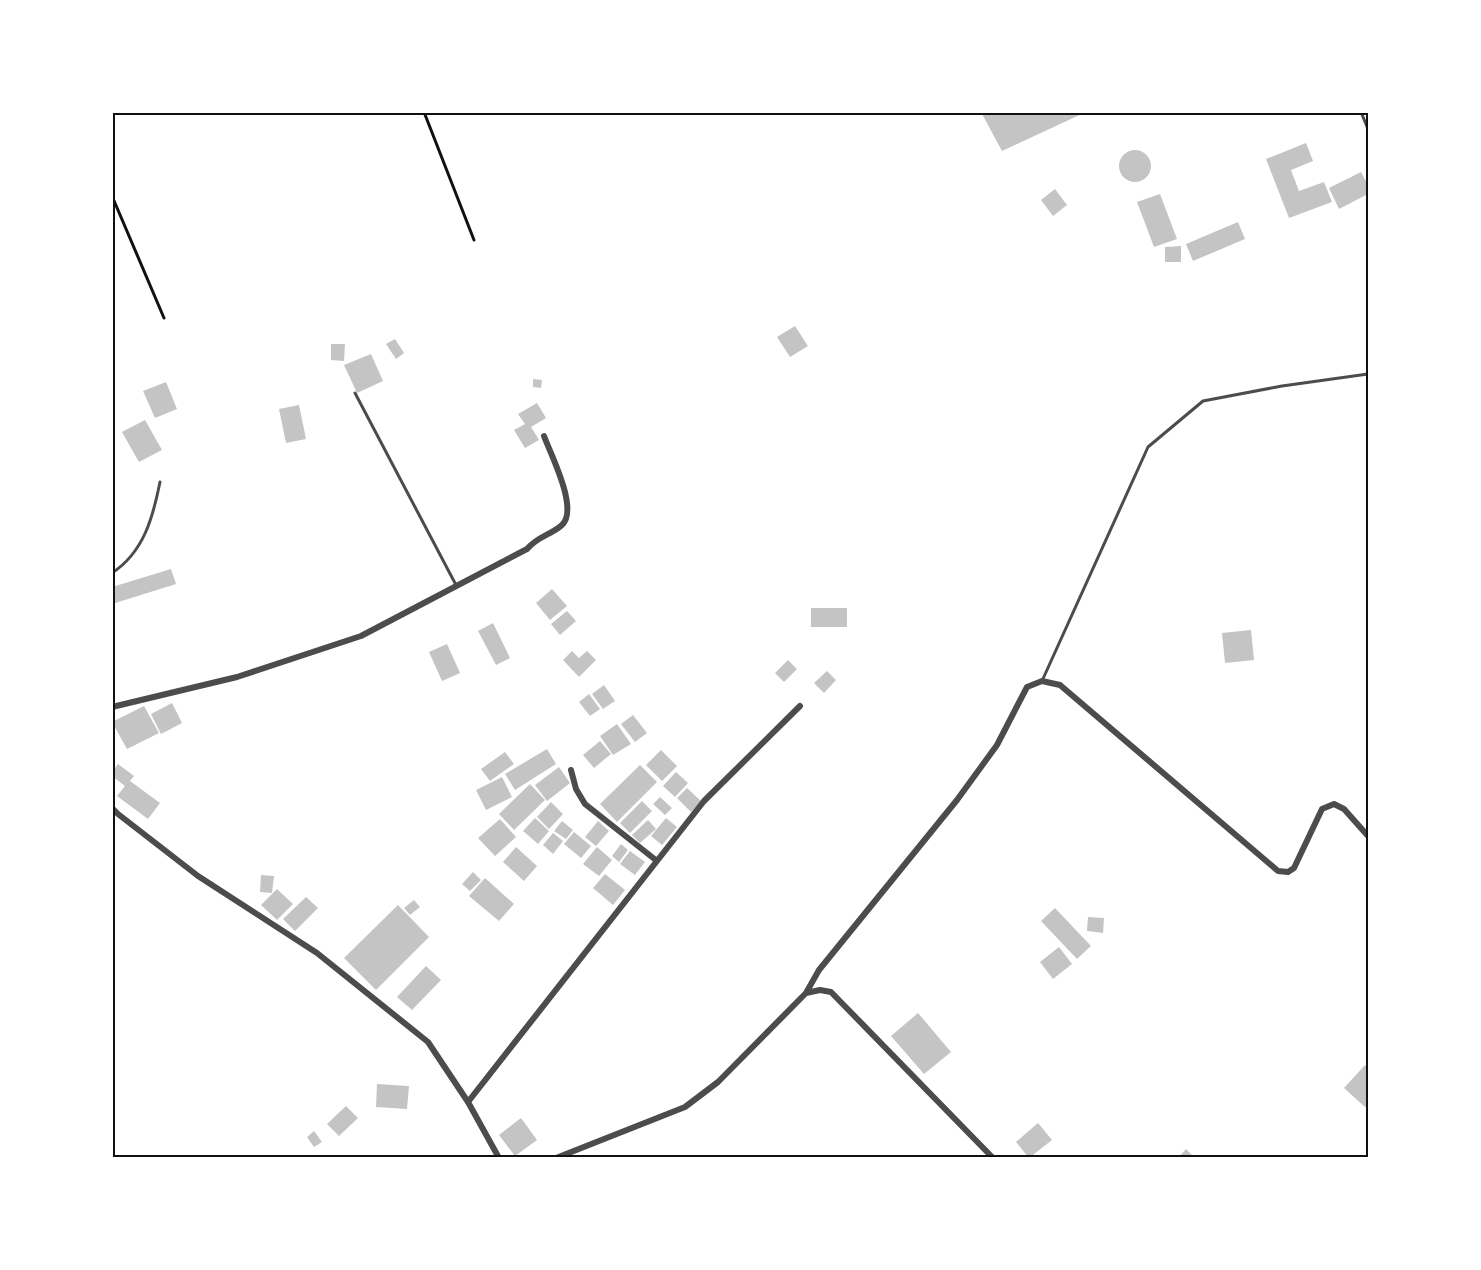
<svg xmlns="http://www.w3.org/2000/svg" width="1481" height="1270" viewBox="0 0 1481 1270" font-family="Karla,sans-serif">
	<rect width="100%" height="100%" fill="#fff"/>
	<path fill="#c4c4c4" d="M981,112h105l-84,39z
		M1306,143l7,18 -22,9 8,21 25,-9 8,20 -43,16 -23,-59z
		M1119 166a16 16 0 1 1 32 0a16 16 0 1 1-32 0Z
		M1361,172l7,13v9l-29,15 -10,-21z
		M1055,189l12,16 -14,11 -12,-16z
		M1160,194l17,45 -23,8 -17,-45z
		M1238,222l7,17 -52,22 -7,-17z
		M1181,246v16h-16v-15z
		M795,326l13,20 -18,11 -13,-20z
		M395,339l9,14 -8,6 -10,-15z
		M331,344h14l-1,17 -13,-1z
		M371,354l12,27 -26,12 -13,-28z
		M533,379l9,1 -1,8 -8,-1z
		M166,382l11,27 -22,9 -12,-27z
		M537,403l9,15 -15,9 8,13 -14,8 -11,-18 11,-6 -7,-10z
		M299,405l7,34 -20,4 -7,-34z
		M145,420l17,30 -23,12 -17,-30z
		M171,569l5,15 -64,20v-17z
		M552,589l15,17 -17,14 -14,-17z
		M811,608h36v19h-36z
		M567,611l9,10 -16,14 -9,-11z
		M493,623l17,35 -14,7 -18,-34z
		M1251,630l3,30 -29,3 -3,-30z
		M447,644l13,29 -18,8 -13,-29z
		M572,651l7,7 8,-7 9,9 -17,17 -16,-17z
		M788,660l9,9 -13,13 -9,-9z
		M827,671l9,9 -12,13 -10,-10z
		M604,685l11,16 -12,8 -11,-15z
		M589,694l11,15 -10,7 -11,-14z
		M172,703l10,20 -21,11 -10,-20z
		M144,706l15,27 -32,16 -15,-27z
		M633,715l14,18 -12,9 -14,-18z
		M617,724l14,20 -18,11 -13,-19z
		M600,741l11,13 -17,14 -11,-13z
		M547,749l9,15 -41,26 -10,-16z
		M661,750l16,16 -15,15 -16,-16z
		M505,752l9,12 -24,17 -9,-12z
		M118,764l16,12 -4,5 30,22 -12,16 -31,-23 8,-10 -13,-10v-4z
		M640,765l17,17 -40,40 -17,-18z
		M559,767l11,16 -23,18 -12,-16z
		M676,772l12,11 -13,14 -12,-11z
		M502,777l10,20 -26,13 -10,-20z
		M530,784l15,16 -31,30 -15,-16z
		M687,788l14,13 -10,11 -14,-14z
		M660,797l12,11 -7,7 -12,-11z
		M642,801l10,10 -22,22 -10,-10z
		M551,802l12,12 -14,15 -12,-12z
		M535,818l14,13 -11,13 -15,-13z
		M666,818l11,9 -15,18 -11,-9z
		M500,819l16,18 -21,19 -17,-18z
		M648,820l8,9 -16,14 -8,-8z
		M562,821l11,9 -7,9 -12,-8z
		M598,821l11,10 -13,15 -11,-9z
		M574,832l17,14 -10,12 -17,-14z
		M553,833l10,8 -10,13 -10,-9z
		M621,844l7,6 -9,12 -7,-6z
		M516,847l21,19 -13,15 -21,-19z
		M597,847l15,13 -13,16 -16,-12z
		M630,851l15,11 -10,13 -15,-11z
		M473,872l8,8 -11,11 -8,-7z
		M605,874l20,16 -12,15 -20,-17z
		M261,875l13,1 -2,17 -12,-1z
		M485,878l29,26 -15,17 -30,-25z
		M277,889l16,15 -16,16 -16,-15z
		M306,897l12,11 -23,23 -12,-12z
		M414,900l6,7 -10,8 -6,-7z
		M398,905l31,32 -53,53 -32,-32z
		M1055,908l36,38 -14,13 -36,-38z
		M1088,917l16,1 -1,15 -16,-2z
		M1059,947l13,17 -19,15 -13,-17z
		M426,966l15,14 -29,30 -15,-13z
		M918,1013l33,39 -27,22 -33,-38z
		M1365,1065l3,3v36l-3,3 -21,-19z
		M377,1084l32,2 -2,23 -31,-2z
		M346,1106l12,12 -19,18 -12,-12z
		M521,1118l16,22 -22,16 -16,-21z
		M1038,1123l14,17 -23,18 -13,-16z
		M314,1131l8,11 -8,5 -7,-10z
		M1186,1149l9,9h-17z"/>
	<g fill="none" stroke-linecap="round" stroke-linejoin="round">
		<path stroke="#111" stroke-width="3" d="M424,112l50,128
			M112,196l52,122"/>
		<path stroke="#4c4c4c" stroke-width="3" d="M1361,112l7,17
			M355,393l101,192
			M112,573c32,-21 41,-56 48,-91
			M1042,681l106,-234 55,-46 79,-15 86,-12"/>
		<path stroke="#4c4c4c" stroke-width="6" d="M112,707l125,-30 124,-41 166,-87c11,-13 24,-14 35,-24 17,-16 -11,-70 -18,-89
			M571,770l5,19 9,15 72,57
			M112,808l6,6 80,62 119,77 111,89 40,60 31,56
			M806,993l13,-23 138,-170 40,-55 30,-58 15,-6 18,4 218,186 10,1 6,-4 28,-59 12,-5 10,5 24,27
			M468,1102l236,-301 96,-95
			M556,1158l129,-51 33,-25 88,-89 14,-3 11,2 162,166"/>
	</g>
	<rect width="1481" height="1270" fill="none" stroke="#ffffff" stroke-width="228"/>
	<rect x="114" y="114" width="1253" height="1042" fill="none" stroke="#111" stroke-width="2"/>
</svg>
